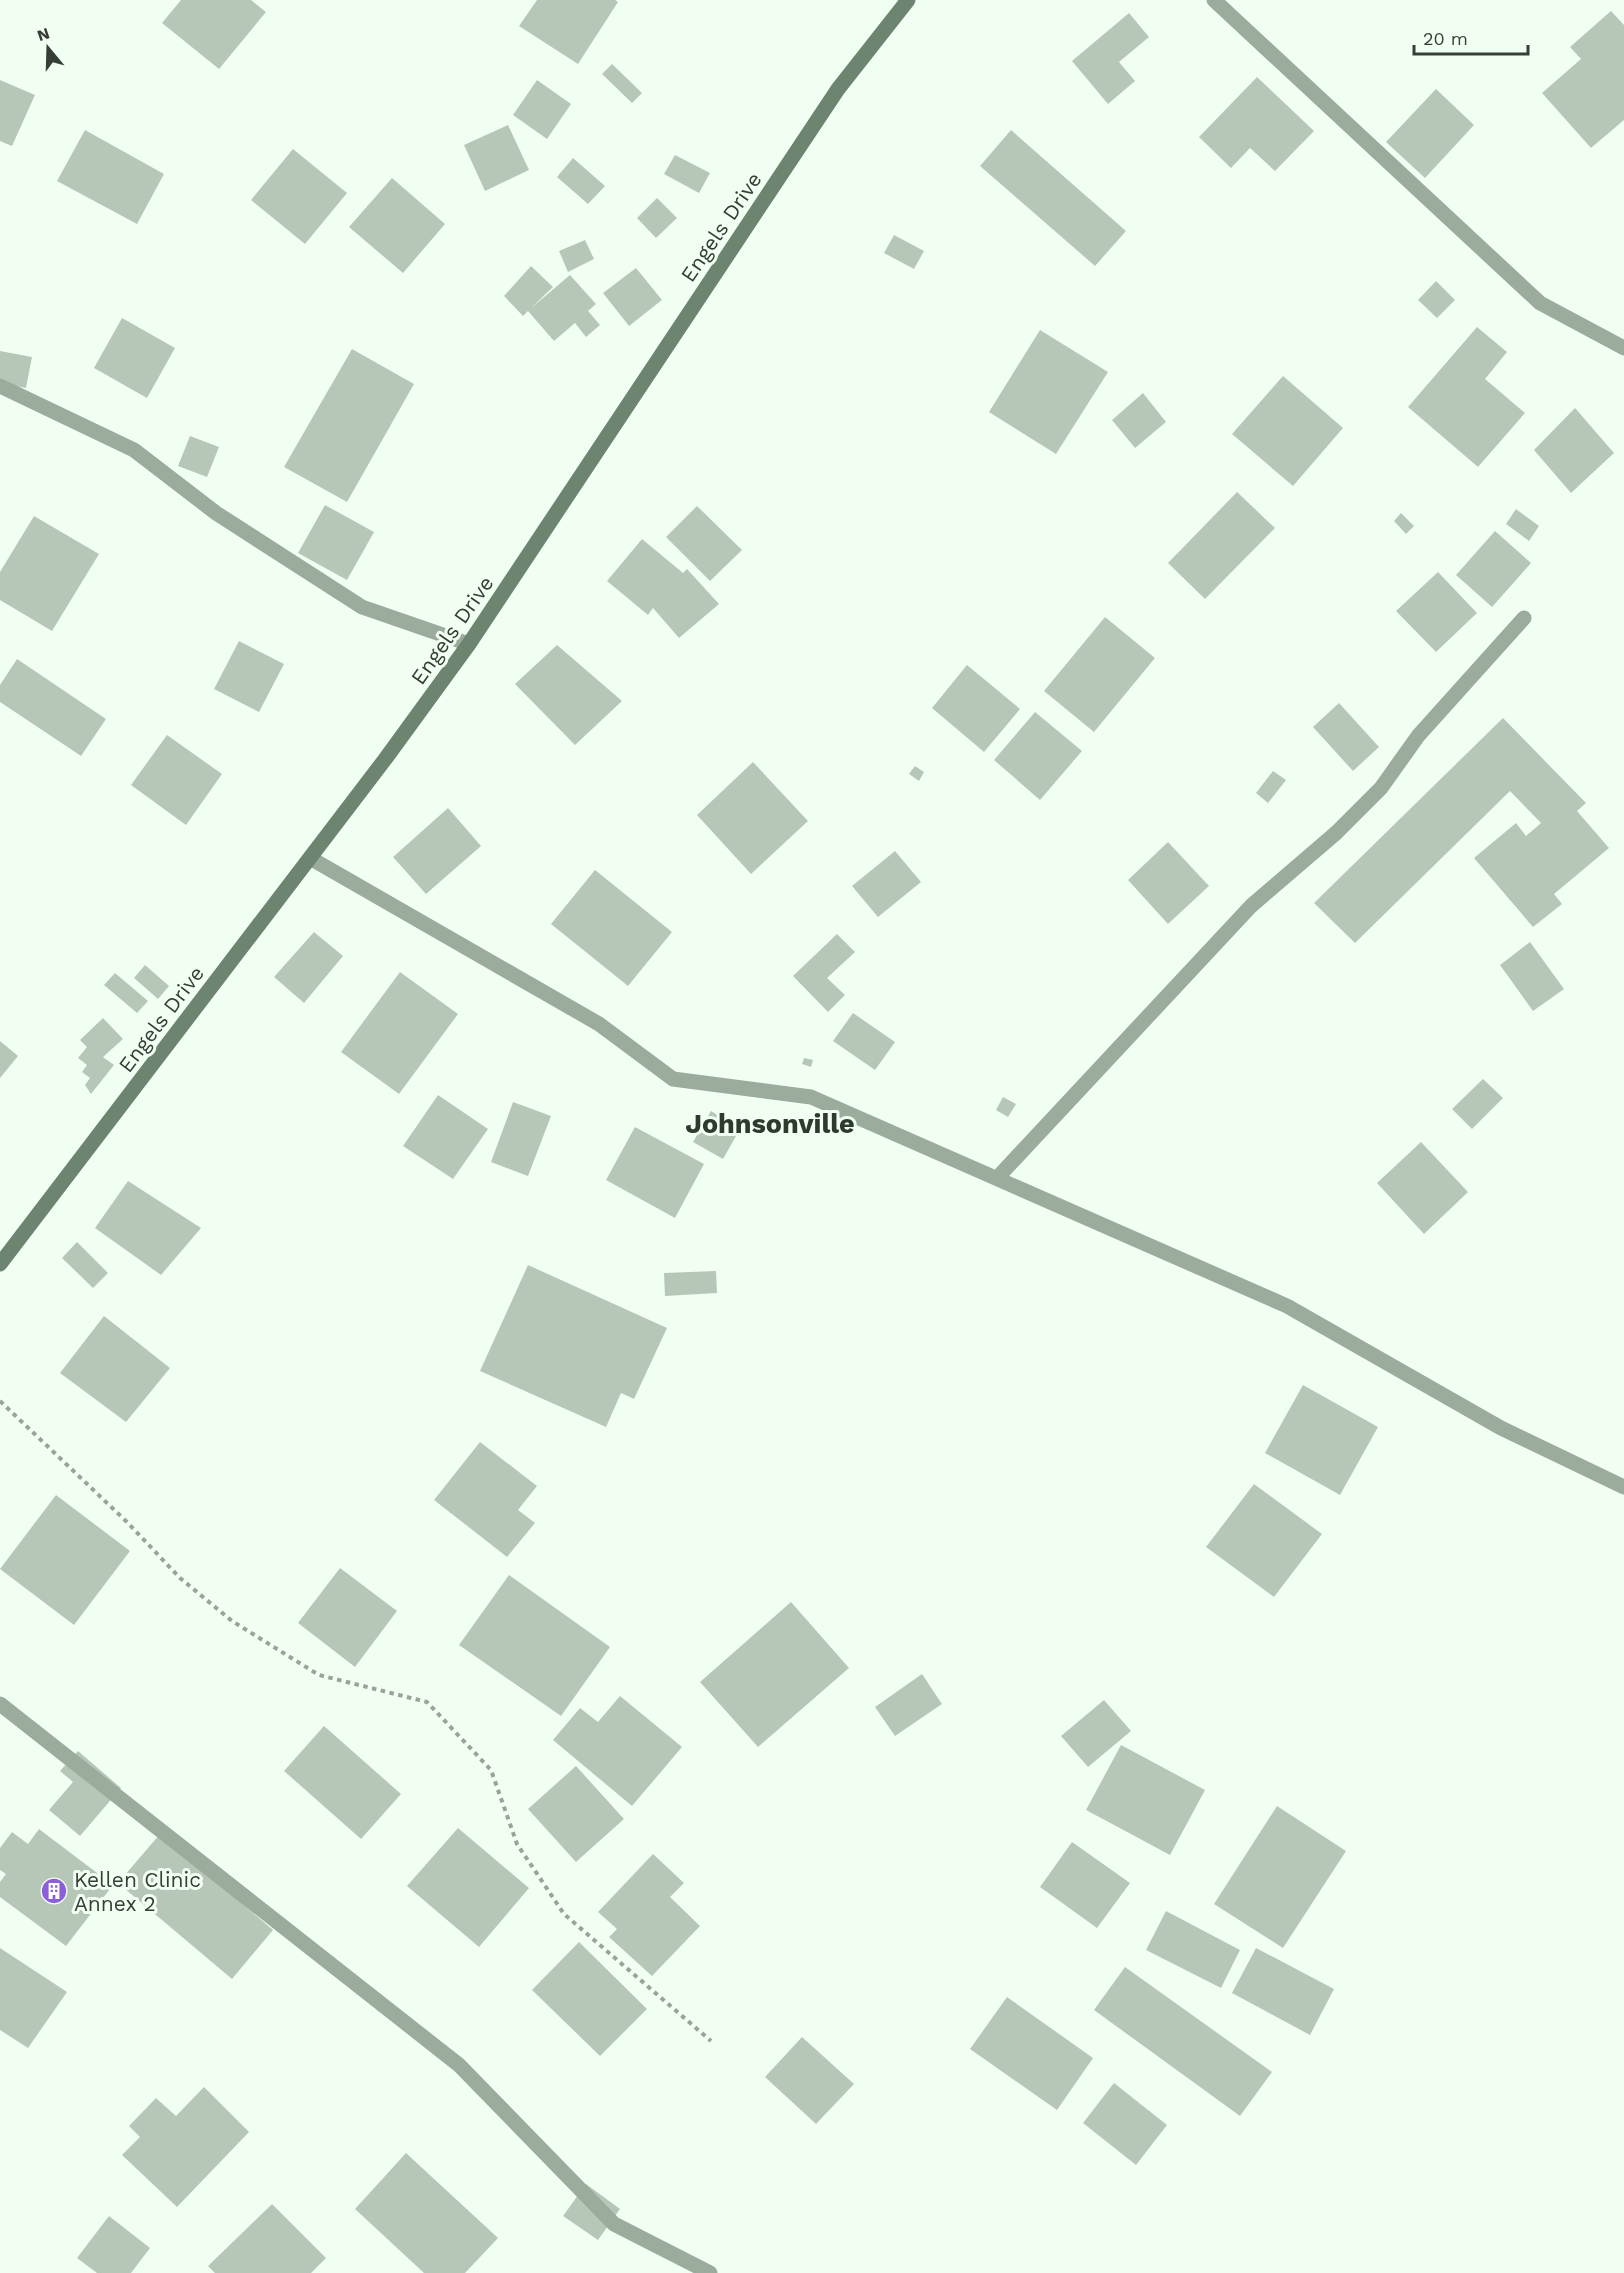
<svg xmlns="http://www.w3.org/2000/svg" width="1624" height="2273" viewBox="0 0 1624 2273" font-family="'Work Sans',sans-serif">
	<rect width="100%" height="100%" fill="#f1fff2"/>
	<path fill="#b6c7b8" d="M181,0h70l15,12 -47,57 -57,-46z
		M537,0h78l3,2 -40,62 -59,-38z
		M1611,11l13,14v95l-33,28 -49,-55 39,-34 -11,-12z
		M1129,13l20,24 -30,25 16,19 -27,23 -36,-43z
		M612,64l30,29 -10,10 -30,-29z
		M1257,77l57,54 -39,40 -25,-23 -19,20 -32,-31z
		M0,80l35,15 -23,51 -12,-5z
		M537,80l34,24 -24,35 -34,-24z
		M1436,89l38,36 -49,53 -39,-36z
		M508,125l21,45 -44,21 -21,-46z
		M85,130l79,44 -27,50 -80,-43z
		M1011,130l115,101 -31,35 -115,-100z
		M293,149l54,44 -42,51 -54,-44z
		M675,155l35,18 -11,20 -35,-19z
		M573,158l32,28 -17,18 -31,-27z
		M392,178l53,46 -42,49 -54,-46z
		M657,198l20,20 -21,20 -19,-20z
		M894,235l30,16 -10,18 -30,-16z
		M585,240l9,19 -26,13 -9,-21z
		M531,266l22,21 -23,22 40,-34 26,29 -8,7 12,14 -14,12 -11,-14 -21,18 -26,-30 -5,5 -19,-20z
		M636,268l26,32 -33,26 -26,-33z
		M1436,281l19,19 -18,18 -19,-18z
		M122,318l53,30 -28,50 -53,-30z
		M1477,327l30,25 -22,27 40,34 -47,54 -70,-60z
		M1040,330l68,42 -52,82 -67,-42z
		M352,349l62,35 -67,118 -63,-35z
		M0,351l32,6 -6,31 -26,-5z
		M1283,376l60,52 -50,58 -61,-52z
		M1143,393l23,29 -31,26 -23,-28z
		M1575,408l39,45 -43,40 -37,-43z
		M190,436l29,11 -12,30 -29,-11z
		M1237,492l38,36 -70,71 -37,-36z
		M325,505l49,27 -27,48 -49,-27z
		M697,506l45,44 -32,31 -44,-44z
		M1516,509l23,17 -10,15 -23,-17z
		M1401,513l13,13 -8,8 -12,-13z
		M34,516l65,38 -47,77 -52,-31v-28z
		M1495,531l36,32 -39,44 -36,-32z
		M642,539l41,34 4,-4 32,35 -40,34 -26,-30 -5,7 -41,-34z
		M1438,572l39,41 -41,39 -40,-41z
		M1105,617l50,41 -61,74 -50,-41z
		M239,641l45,23 -25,48 -45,-23z
		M557,645l65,56 -47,44 -60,-61z
		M17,659l89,60 -25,37 -81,-54v-17z
		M967,665l53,44 -36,43 -52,-44z
		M1339,703l40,44 -26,24 -40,-44z
		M1035,712l47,39 -42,49 -46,-40z
		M1503,718l83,85 -9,8 32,37 -55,46 8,10 -29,23 -59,-69 42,-35 10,13 15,-13 -31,-32 -155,152 -41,-40z
		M167,735l55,39 -36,51 -55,-40z
		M753,762l55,59 -57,53 -54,-59z
		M915,766l9,6 -5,9 -10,-7z
		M1273,771l13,9 -18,23 -12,-10z
		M448,808l33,38 -55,48 -33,-37z
		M1168,842l41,44 -41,38 -40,-44z
		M895,851l26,31 -43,35 -26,-31z
		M595,870l77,62 -44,54 -77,-62z
		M314,932l29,24 -39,47 -30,-26z
		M837,934l18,18 -28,26 18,17 -17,17 -35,-36z
		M1530,942l34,47 -31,22 -33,-46z
		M145,965l24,21 -11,13 -24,-21z
		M400,972l58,42 -59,80 -58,-42z
		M115,973l33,28 -11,12 -33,-28z
		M853,1013l42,29 -20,28 -42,-29z
		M103,1018l20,21 -20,18 11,8 -23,29 -6,-9 5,-7 -8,-6 5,-7 -9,-7 9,-11 -7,-7z
		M0,1041l18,15 -18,22z
		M804,1058l9,2 -2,7 -9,-3z
		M1483,1079l20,19 -31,31 -20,-20z
		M438,1095l50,34 -35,50 -50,-33z
		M1003,1097l13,7 -8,13 -12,-7z
		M513,1102l38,14 -23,60 -37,-14z
		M711,1111l29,18 -17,30 -30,-17z
		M635,1127l69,37 -29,54 -69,-38z
		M1421,1142l47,50 -44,42 -47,-51z
		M128,1181l73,47 -40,47 -66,-47z
		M77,1242l31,31 -15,15 -31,-30z
		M528,1265l139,63 -33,71 -13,-6 -15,34 -126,-56z
		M716,1271l1,22 -52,3 -1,-23z
		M104,1316l66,52 -44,54 -66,-49z
		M1303,1385l75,42 -38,68 -75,-42z
		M480,1442l57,44 -19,24 17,13 -28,34 -73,-57z
		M1254,1484l68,50 -48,63 -68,-50z
		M56,1495l74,56 -56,74 -74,-56z
		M340,1568l57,43 -42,56 -57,-44z
		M509,1575l101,72 -49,69 -102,-71z
		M791,1602l58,66 -91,79 -58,-65z
		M922,1674l20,30 -47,32 -20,-29z
		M620,1696l62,51 -50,59 -79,-66 27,-32 18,14z
		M1104,1700l27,31 -43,36 -27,-31z
		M324,1726l77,68 -40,45 -77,-68z
		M1121,1745l84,45 -35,65 -84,-45z
		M78,1751l43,37 -41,48 -31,-26 24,-28 -13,-11z
		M576,1766l48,53 -48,43 -48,-53z
		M1277,1806l69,45 -63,97 -69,-44z
		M458,1828l71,60 -50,59 -72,-61z
		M39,1829l74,56 -47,61 -66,-49v-15l6,-8 -6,-4v-22l12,-16 16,12z
		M160,1834l113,96 -41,49 -114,-96z
		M1072,1842l58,41 -33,45 -57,-41z
		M653,1854l31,29 -14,14 30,29 -48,50 -43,-39 8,-8 -19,-17z
		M1166,1911l74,39 -19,38 -75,-38z
		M579,1942l68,67 -47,47 -68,-66z
		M0,1948l67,44 -39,56 -28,-18z
		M1256,1948l78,41 -24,46 -78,-42z
		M1125,1967l147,105 -32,44 -146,-106z
		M1007,1997l86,61 -36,52 -87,-61z
		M802,2037l52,47 -38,40 -51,-47z
		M1114,2083l53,42 -31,40 -53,-42z
		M204,2087l45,45 -72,75 -55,-52 18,-18 -11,-11 27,-28 20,18z
		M406,2153l92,85 -33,35h-41l-69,-64z
		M586,2184l34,25 -22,31 -35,-24z
		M272,2204l54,54 -15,15h-96l-7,-7z
		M109,2216l41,32 -19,25h-34l-20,-15z"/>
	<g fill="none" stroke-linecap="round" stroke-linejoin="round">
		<path stroke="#99a399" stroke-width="4" stroke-dasharray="4.5 4.5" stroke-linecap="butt" d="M0,1401l127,121 53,56 52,43 87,54 108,27 64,68 26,74 47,70 147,127"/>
		<path stroke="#9bab9c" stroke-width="15" d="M1214,0l326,303 84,45
			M0,386l134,64 82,63 146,94 107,37
			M310,858l289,166 74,55 138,18 476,209 214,122 123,59
			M998,1177l253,-271 85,-73 45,-45 37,-52 106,-118
			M0,1704l459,361 155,159 96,49"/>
		<path stroke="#6d8570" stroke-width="15" d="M0,1264l386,-506 83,-114 369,-555 70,-89"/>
	</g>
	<defs>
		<g id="building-disc" transform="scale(1.35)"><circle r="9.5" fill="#8c5ed8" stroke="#f1fff2"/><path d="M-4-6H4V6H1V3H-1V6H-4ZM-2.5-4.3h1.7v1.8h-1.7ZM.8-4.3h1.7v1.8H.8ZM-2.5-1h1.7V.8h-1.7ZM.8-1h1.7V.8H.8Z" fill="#fff"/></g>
	</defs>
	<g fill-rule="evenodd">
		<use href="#building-disc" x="54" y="1891"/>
	</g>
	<g text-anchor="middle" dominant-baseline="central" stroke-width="6" stroke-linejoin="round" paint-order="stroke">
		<g font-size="21" fill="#373e37" stroke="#f1fff2">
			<text transform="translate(721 227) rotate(-56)">Engels Drive</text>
			<text transform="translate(452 630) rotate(-55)">Engels Drive</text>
			<text transform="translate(161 1019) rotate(-53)">Engels Drive</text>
		</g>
		<g font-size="21" fill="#373e37" stroke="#f1fff2" text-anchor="start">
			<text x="74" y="1879">Kellen Clinic<tspan x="74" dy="24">Annex 2</tspan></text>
		</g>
		<g font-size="27" font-weight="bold" fill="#2d3b2e" stroke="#f1fff2">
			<text x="770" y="1124">Johnsonville</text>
		</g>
	</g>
	<g transform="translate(48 48) rotate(341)" stroke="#f1fff2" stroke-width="4.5" paint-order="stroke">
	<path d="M0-4.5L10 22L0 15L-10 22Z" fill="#373e37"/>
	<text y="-9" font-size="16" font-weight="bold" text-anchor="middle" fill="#373e37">N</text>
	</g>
	<path d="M1414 45v9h114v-9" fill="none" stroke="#373e37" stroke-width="3"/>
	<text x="1423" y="45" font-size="18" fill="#373e37" stroke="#f1fff2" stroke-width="4.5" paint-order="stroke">20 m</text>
</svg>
